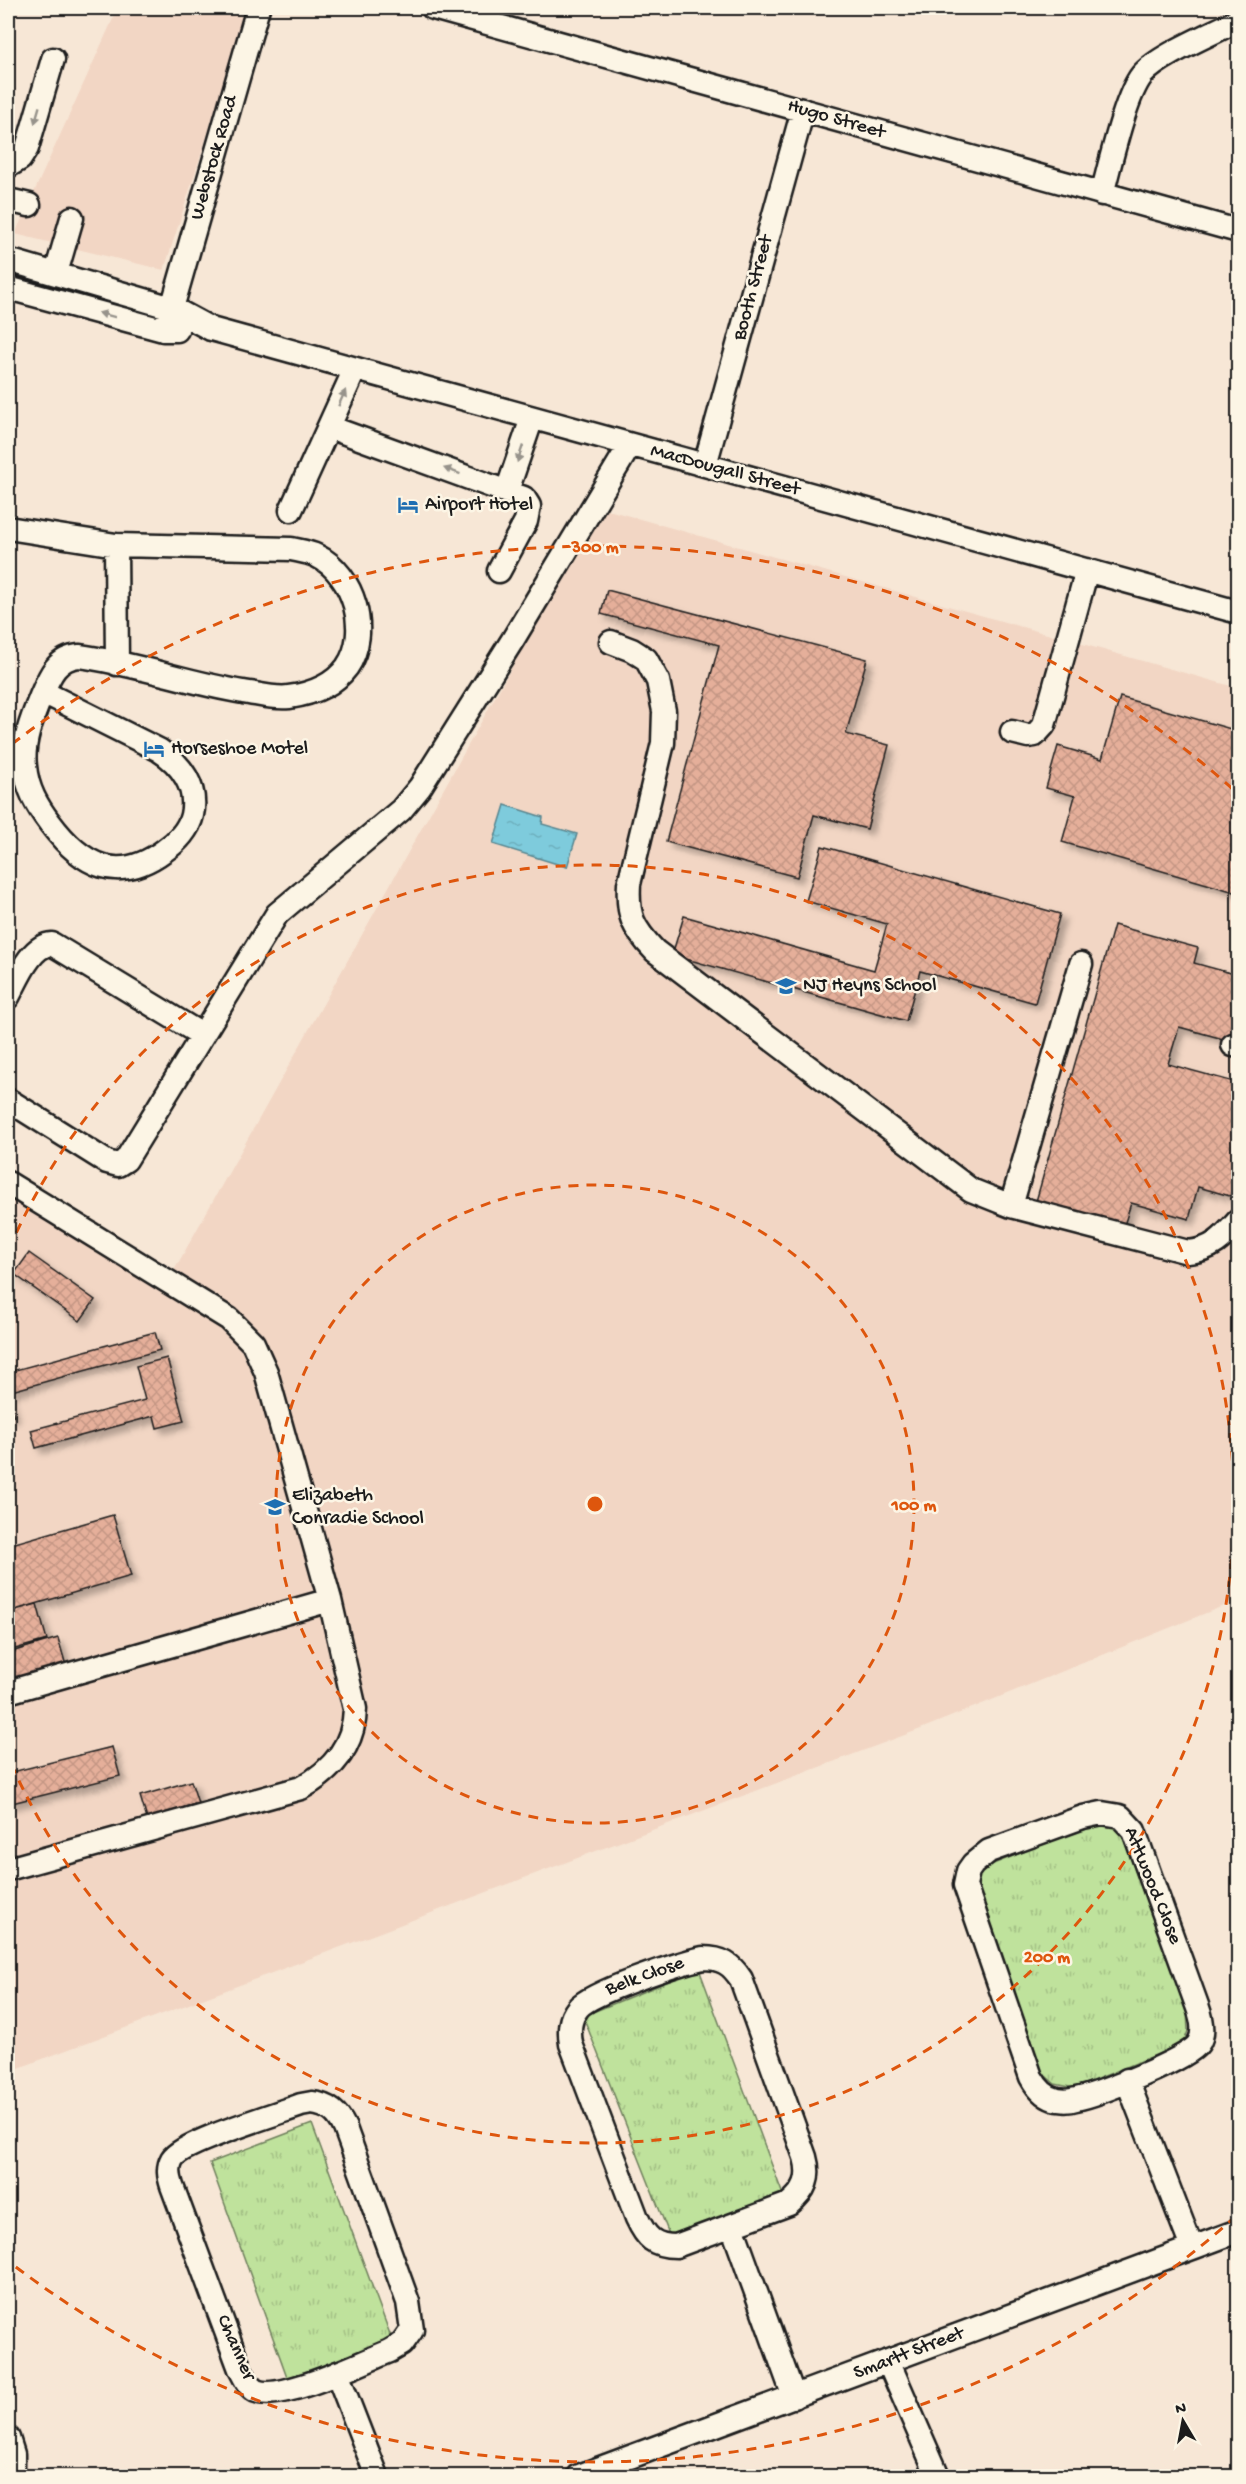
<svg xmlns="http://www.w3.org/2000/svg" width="1246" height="2484" viewBox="0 0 1246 2484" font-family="'Gochi Hand',sans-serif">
	<defs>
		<pattern id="park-tufts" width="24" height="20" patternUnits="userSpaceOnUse" patternTransform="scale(1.5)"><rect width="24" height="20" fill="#bfe29c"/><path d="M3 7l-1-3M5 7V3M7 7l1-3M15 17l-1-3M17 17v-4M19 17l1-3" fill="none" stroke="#a4c186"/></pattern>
		<pattern id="water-ripples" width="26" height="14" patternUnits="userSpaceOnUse" patternTransform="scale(1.5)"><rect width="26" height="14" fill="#7ecbdc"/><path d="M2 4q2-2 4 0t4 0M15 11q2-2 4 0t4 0" fill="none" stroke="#6caebc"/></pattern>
		<pattern id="building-cross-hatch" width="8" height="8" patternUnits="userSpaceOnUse" patternTransform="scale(1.5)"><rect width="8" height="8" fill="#e5af9a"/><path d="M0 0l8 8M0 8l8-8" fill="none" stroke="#c49684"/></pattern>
		<filter id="shadow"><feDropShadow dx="5.5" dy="5.5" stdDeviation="3" flood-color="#0004"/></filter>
	</defs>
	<rect width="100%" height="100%" fill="#f7e7d6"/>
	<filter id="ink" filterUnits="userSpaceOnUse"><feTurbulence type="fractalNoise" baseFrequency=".0167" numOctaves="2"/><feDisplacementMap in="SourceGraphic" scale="12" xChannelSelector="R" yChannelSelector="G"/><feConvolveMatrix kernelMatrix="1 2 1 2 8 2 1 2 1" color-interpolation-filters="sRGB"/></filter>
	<g filter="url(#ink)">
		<path fill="#f2d6c4" d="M118,8h130l-84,262 -149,-36z
			M601,508l637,180v912l-320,130 -910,342v-888l159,99z"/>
		<path fill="url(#park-tufts)" stroke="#6e7f5c" stroke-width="1.5" d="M1098,1823l15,3 8,6 66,180 1,19 -5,13 -108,44 -20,-4 -14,-12 -65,-184 2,-11 10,-11z
			M699,1969l84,226 -112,44 -88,-223z
			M312,2124l82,221 -104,40 -80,-222z"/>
		<path fill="url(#water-ripples)" stroke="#57858f" stroke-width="1.5" d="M505,805l38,12 -1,7 35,10 -10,33 -74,-23z"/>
		<path fill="url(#building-cross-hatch)" stroke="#1c1c1c" stroke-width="1.5" filter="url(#shadow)" d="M607,590l260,69 -21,75 43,11 -22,84 -53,-14 -17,62 -131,-35 53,-197 -118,-31z
			M1120,697l118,34v162l-176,-51 13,-46 -29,-8 12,-42 44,13z
			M822,846l238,68 -25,89 -115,-32 -14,50 -234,-66 12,-39 190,54 13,-46 -81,-23z
			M1114,925l84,23 -4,15 44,12v68l-59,-16 -11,37 70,19 -1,115 -39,-11 -9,32 -58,-16 -8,26 -88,-24z
			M29,1253l66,47 -15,21 -66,-47z
			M155,1332l5,18 -152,42v-20z
			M167,1358l17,63 -27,7 -3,-12 -118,32 -5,-18 114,-30 -9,-34z
			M8,1394l6,22 -6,2z
			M113,1515l18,61 -123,36v-67z
			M37,1604l10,36 -39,11v-39z
			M58,1638l9,31 -59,17v-33z
			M112,1747l8,29 -112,28v-31z
			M191,1781l7,22 -51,16 -7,-23z"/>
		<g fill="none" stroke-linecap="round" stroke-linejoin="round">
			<g stroke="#1c1c1c" stroke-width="27">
				<path id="minor" d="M433,8l805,223
					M8,166l12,-7 7,-11 26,-89
					M1102,194c8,-29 23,-98 40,-119 17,-20 72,-42 96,-55
					M8,200l21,5
					M8,260l164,48 39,21 1027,283
					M56,273l16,-55
					M8,288l155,42h14
					M163,330l9,-22 86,-300
					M329,427l195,71 5,8 -3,15 -27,50
					M705,465l98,-355
					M507,491l25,-73
					M291,510l64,-141
					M8,528l108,17 175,4c9,2 18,3 26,7 37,18 54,76 30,111 -14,19 -36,27 -58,30 -15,2 -31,-3 -46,-5 -55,-9 -109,-29 -164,-36 -23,2 -30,21 -38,40 -9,22 -19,47 -16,70 2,23 12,40 25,57 32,43 68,62 115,27 12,-8 24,-21 27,-35 6,-28 -11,-51 -33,-65l-116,-58
					M116,545l1,119
					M611,642l21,8 14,9 12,22 6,30 -1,32 -34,141c-2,32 4,44 26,67l316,239 40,16 177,46c24,-2 35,-14 50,-31
					M1012,732l16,4 7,-1 9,-10 43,-155
					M8,997c9,-16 22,-52 44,-53l150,91
					M1233,1045l5,1
					M8,1100l99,62 11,3 8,-5 151,-246 124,-104 19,-23 92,-146 118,-196
					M8,1183l221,136 24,24 13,29 64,228 25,109c-1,37 -23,62 -54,79l-293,81
					M1011,1206l70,-242
					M8,1692l322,-92
					M1102,1813l18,3 14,15 64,177c4,11 7,26 0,36 -10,15 -101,51 -122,55 -6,2 -12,2 -18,1 -13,-2 -21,-12 -27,-23l-66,-192 3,-14 5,-7 16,-13 94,-34z
					M703,1958c19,0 28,6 38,21l64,178c6,21 0,34 -16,47l-113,42c-22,0 -30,-8 -39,-28l-66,-174c-2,-13 -2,-25 7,-36 13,-16 102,-45 125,-50z
					M1127,2080l65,168
					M312,2103c17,2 26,10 33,25l63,174 4,28 -10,14 -12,7c-27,11 -109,51 -134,40 -8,-4 -12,-15 -16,-22l-68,-183c-3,-9 -5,-18 0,-27 10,-17 105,-45 129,-54z
					M732,2226l62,171
					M888,2361l50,115
					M337,2373l40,103
					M8,2438l5,16v22
					M579,2476l659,-245"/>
			</g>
			<use href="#minor" stroke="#fcf5e5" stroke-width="22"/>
		</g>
		<defs><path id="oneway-solid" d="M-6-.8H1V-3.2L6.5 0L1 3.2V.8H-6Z" transform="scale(1.5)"/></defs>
		<g fill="#97938b">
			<use href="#oneway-solid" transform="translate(37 115) rotate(106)"/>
			<use href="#oneway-solid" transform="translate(107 315) rotate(-165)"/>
			<use href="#oneway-solid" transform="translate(342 398) rotate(-66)"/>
			<use href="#oneway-solid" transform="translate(520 454) rotate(109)"/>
			<use href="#oneway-solid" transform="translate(452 471) rotate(-160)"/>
		</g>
	</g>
	<g fill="none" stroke="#de560d" stroke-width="3" stroke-dasharray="10 8">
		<circle cx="595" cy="1504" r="319"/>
		<path d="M9 1249A639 639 0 1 1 9 1759"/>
		<path d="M1236 2216A958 958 0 0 1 12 2264M12 744A958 958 0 0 1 1236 792"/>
	</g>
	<defs>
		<g id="hotel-bare" transform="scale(1.62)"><path d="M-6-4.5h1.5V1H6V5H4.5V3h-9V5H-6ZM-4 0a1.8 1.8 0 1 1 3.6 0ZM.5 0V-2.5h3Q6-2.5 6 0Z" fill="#1f6fb2" stroke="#fcf5e5" stroke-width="2.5" paint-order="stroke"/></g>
		<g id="school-bare" transform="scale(1.62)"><path d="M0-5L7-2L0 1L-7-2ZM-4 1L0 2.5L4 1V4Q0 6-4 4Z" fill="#1f6fb2" stroke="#fcf5e5" stroke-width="2.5" paint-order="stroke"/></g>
	</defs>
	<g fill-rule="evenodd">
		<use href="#hotel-bare" x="408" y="505"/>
		<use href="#hotel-bare" x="154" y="749"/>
		<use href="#school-bare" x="786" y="986"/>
		<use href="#school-bare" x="275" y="1507"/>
	</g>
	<g text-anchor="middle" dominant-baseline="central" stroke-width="5" stroke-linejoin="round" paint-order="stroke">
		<g font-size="20" fill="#1c1c1c" stroke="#fcf5e5">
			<text transform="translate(836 120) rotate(16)">Hugo Street</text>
			<text transform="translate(215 158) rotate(-74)">Webstock Road</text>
			<text transform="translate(754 288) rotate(-75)">Booth Street</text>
			<text transform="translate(725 471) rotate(15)">MacDougall Street</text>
			<text transform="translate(1152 1886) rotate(68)">Attwood Close</text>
			<text transform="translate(645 1977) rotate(-20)">Belk Close</text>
			<text transform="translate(235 2348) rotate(66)">Channer</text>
			<text transform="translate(909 2354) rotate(-21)">Smartt Street</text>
		</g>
		<g font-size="20" fill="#1c1c1c" stroke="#fcf5e5" text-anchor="start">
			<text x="425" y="505">Airport Hotel</text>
			<text x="171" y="749">Horseshoe Motel</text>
			<text x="803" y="986">NJ Heyns School</text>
			<text x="292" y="1496">Elizabeth<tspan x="292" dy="23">Conradie School</tspan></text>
		</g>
	</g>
	<circle cx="595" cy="1504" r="9" fill="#de560d" stroke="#fcf5e5" stroke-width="3"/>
	<g font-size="18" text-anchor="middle" font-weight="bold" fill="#de560d" stroke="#fcf5e5" stroke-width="5" stroke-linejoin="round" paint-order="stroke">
		<text x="595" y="552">300 m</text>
		<text x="914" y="1510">100 m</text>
		<text x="1047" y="1962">200 m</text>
	</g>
	<rect width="1246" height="2484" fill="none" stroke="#fcf5e5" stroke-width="30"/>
	<rect x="15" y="15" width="1216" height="2454" fill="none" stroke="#1c1c1c" stroke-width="2" filter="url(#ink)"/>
	<g transform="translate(1183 2421) rotate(350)" stroke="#fcf5e5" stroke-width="4.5" paint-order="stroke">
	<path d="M0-4.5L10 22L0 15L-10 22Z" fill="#1c1c1c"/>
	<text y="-9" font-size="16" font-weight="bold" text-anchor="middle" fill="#1c1c1c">N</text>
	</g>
</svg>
